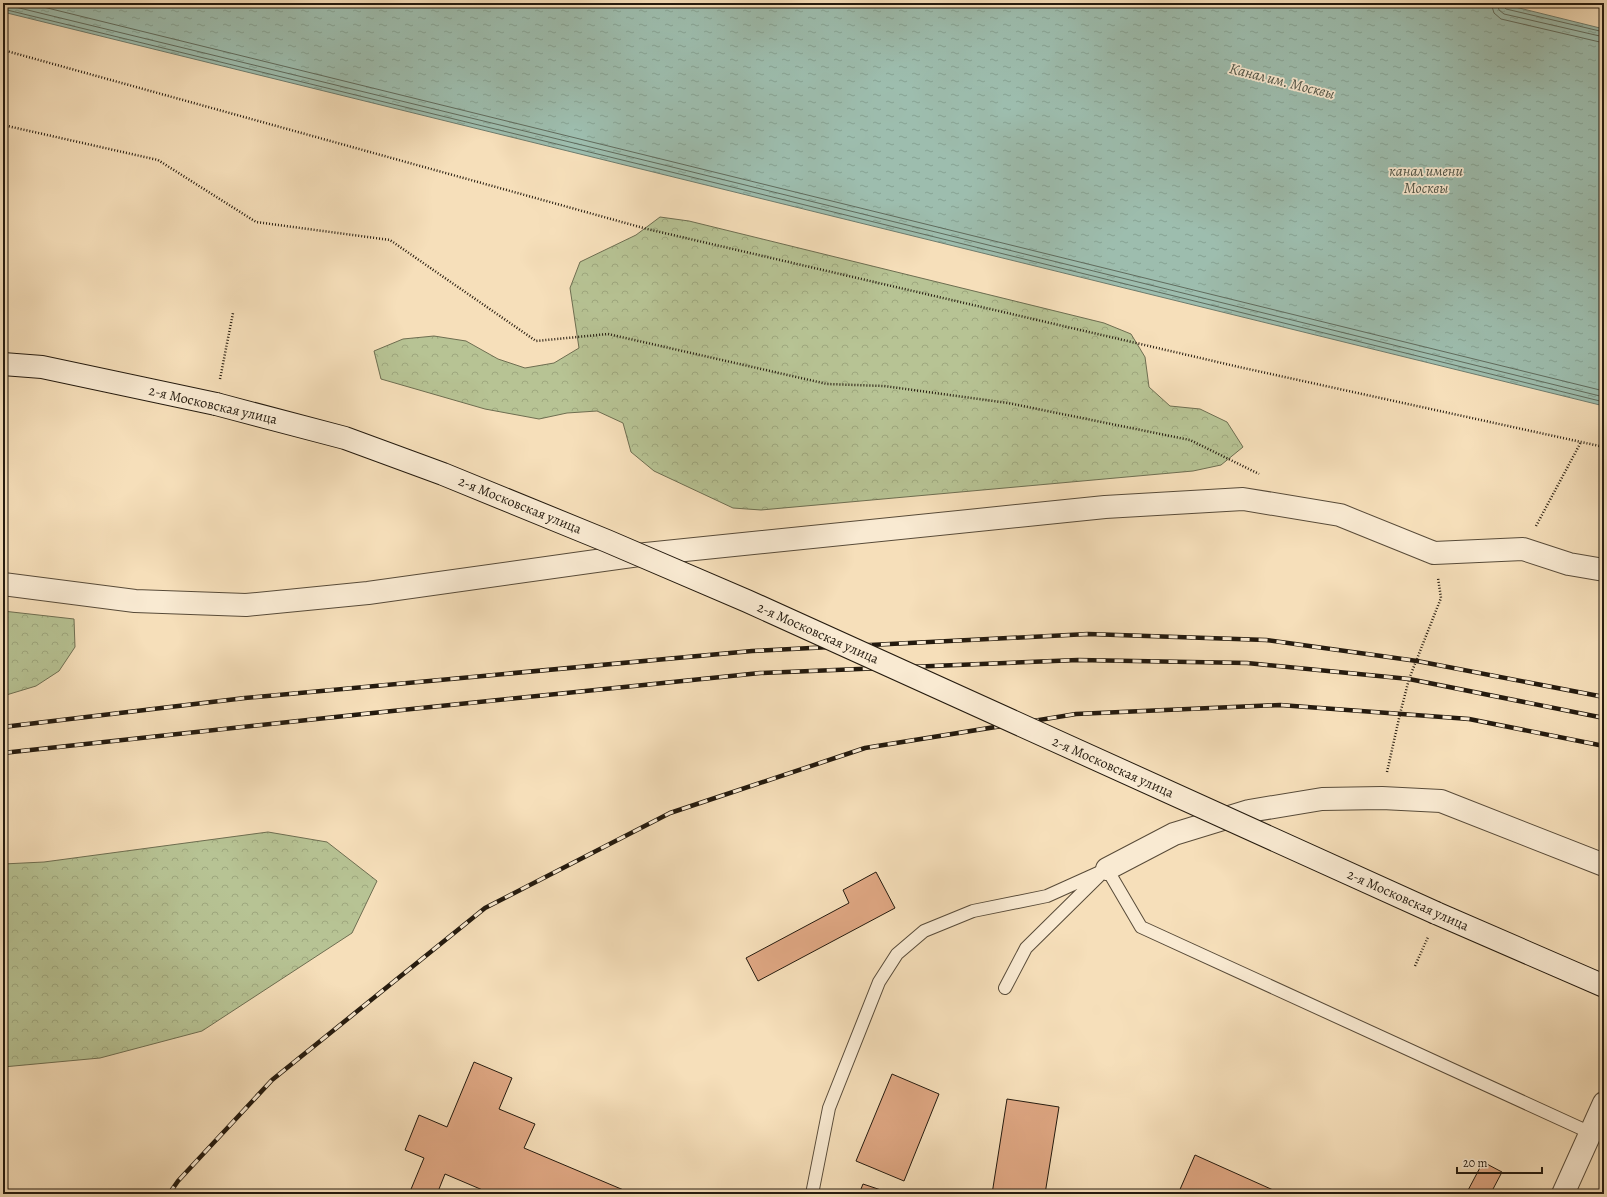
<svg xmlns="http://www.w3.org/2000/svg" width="1607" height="1197" viewBox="0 0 1607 1197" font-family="Alegreya,serif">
	<defs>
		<pattern id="forest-crowns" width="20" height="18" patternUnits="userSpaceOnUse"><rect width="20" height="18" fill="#b7c394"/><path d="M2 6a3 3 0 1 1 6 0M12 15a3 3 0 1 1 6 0" fill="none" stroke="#9da77e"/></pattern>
		<pattern id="water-ripples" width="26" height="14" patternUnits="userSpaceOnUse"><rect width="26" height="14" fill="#9dbdae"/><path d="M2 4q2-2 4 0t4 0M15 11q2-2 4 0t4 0" fill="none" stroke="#87a294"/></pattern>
	</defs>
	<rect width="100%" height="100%" fill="#f6dfba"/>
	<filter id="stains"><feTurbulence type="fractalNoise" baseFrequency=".005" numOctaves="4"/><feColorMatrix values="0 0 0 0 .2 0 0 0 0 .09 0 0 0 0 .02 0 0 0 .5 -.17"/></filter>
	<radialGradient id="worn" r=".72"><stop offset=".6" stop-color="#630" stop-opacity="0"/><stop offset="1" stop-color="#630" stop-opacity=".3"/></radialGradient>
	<path fill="url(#forest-crowns)" stroke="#6e6e51" d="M660,217l29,4 415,102 27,11 14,23 4,30 21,19 30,3 27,13 16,25 -22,18 -28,6 -432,39 -28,-2 -79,-37 -23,-19 -8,-29 -26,-12 -30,2 -28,6 -54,-10 -104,-30 -7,-28 29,-12 31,-3 32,5 32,18 27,9 29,-5 25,-15 -9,-60 10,-26 56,-27z
		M3,611l71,8 1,28 -16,24 -23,15 -33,10z
		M268,832l59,10 50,39 -25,52 -150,98 -102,27 -97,9v-203l41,-2z"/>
	<path fill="url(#water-ripples)" stroke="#6d7c6e" d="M3,3h1496l105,26v377l-1601,-394z"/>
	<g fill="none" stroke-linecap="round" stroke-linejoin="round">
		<path stroke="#606c5e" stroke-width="1" d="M27,3l1577,388
			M1491,3l3,10 7,6 103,24
			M1497,3l2,7 5,4 100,23
			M1502,3l1,3 3,3 98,23
			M3,4l657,160 944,233
			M3,9l656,160 945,233"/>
	</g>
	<path fill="#dfa783" stroke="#241a0e" d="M876,872l19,36 -137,73 -12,-23 103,-55 -6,-13z
		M474,1062l38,16 -13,31 36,15 -11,24 109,46h-141l-47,-20 -8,20h-28l15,-36 -19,-8 14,-35 28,12z
		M892,1074l47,20 -35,87 -48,-20z
		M1007,1099l52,8 -14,87h-53z
		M1195,1155l87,39h-104z
		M1483,1162l19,10 -10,19 6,3h-32z
		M863,1184l30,10h-34z"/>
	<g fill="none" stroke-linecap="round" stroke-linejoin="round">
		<g stroke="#584b39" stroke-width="14">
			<path id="lane" d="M1107,869l34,58 450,206
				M1005,988l21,-40 73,-72
				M812,1194l17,-86 50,-126 18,-28 27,-23 49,-20 74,-15 60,-27"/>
		</g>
		<g stroke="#584b39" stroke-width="24">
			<path id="street" d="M3,584l132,17 111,4 122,-12 278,-39 459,-47 138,-8 97,16 94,38 89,-4 46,15 35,6
				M1107,869l67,-35 75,-23 73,-12 60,-1 59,3 163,64
				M1563,1194l41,-91"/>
		</g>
		<g stroke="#241a0e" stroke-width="24">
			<path id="secondary" d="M3,364l39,3 174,37
				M1436,913l168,73"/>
		</g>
		<path stroke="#241a0e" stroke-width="2.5" stroke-dasharray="1 2" stroke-linecap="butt" d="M3,50l644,179 592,138 365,80
			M3,125l155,35 98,62 134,18 146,101 72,-7 219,50 57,2 124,17 182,37 69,34
			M220,379l13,-66
			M1536,526l45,-84
			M1387,772l13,-58 9,-35 32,-81 -3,-20
			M1415,966l13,-29"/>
		<use href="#lane" stroke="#f9ead2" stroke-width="12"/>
		<use href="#street" stroke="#f9ead2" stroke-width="22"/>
		<use href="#secondary" stroke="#f9ead2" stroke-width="22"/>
		<g stroke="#241a0e" stroke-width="4.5">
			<path id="rail" d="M3,727l242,-29 507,-47 336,-17 178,6 151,21 187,36
				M3,753l351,-38 406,-42 318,-13 169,3 162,16 195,39
				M169,1194l9,-13 94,-101 213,-172 185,-95 195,-65 211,-34 204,-9 189,14 135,27"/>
		</g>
		<use href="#rail" stroke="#f9ead2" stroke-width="3" stroke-dasharray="9" stroke-linecap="butt"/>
		<g stroke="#241a0e" stroke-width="24" stroke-linecap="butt">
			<path id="secondary-bridge" d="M216,404l129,34 98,36 164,67 140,60 689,312"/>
		</g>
		<use href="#secondary-bridge" stroke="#f9ead2" stroke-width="22"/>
	</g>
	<g text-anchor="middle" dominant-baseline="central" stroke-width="3.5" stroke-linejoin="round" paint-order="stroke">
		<g font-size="14" fill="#241a0e" stroke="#f9ead2">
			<text transform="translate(213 405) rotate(13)">2-я Московская улица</text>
			<text transform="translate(520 505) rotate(22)">2-я Московская улица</text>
			<text transform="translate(818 633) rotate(24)">2-я Московская улица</text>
			<text transform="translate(1113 767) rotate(24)">2-я Московская улица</text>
			<text transform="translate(1408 900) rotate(24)">2-я Московская улица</text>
		</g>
		<g font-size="15" font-style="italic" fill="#4e5346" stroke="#f9ead2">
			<text transform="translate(1282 81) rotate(14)">Канал им. Москвы</text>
			<text x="1426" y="171">канал имени<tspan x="1426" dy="17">Москвы</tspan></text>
		</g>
	</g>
	<rect width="1607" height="1197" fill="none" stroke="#f6dfba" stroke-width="16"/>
	<rect x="4" y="4" width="1599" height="1189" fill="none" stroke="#241a0e" stroke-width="2"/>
	<rect x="8" y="8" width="1591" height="1181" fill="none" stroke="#241a0e"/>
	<path d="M1457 1167v6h85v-6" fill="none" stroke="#241a0e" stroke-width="2"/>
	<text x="1463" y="1167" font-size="12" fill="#241a0e" stroke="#f9ead2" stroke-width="3" paint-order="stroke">20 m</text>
	<rect width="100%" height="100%" filter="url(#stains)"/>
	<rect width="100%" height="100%" fill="url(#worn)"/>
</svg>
